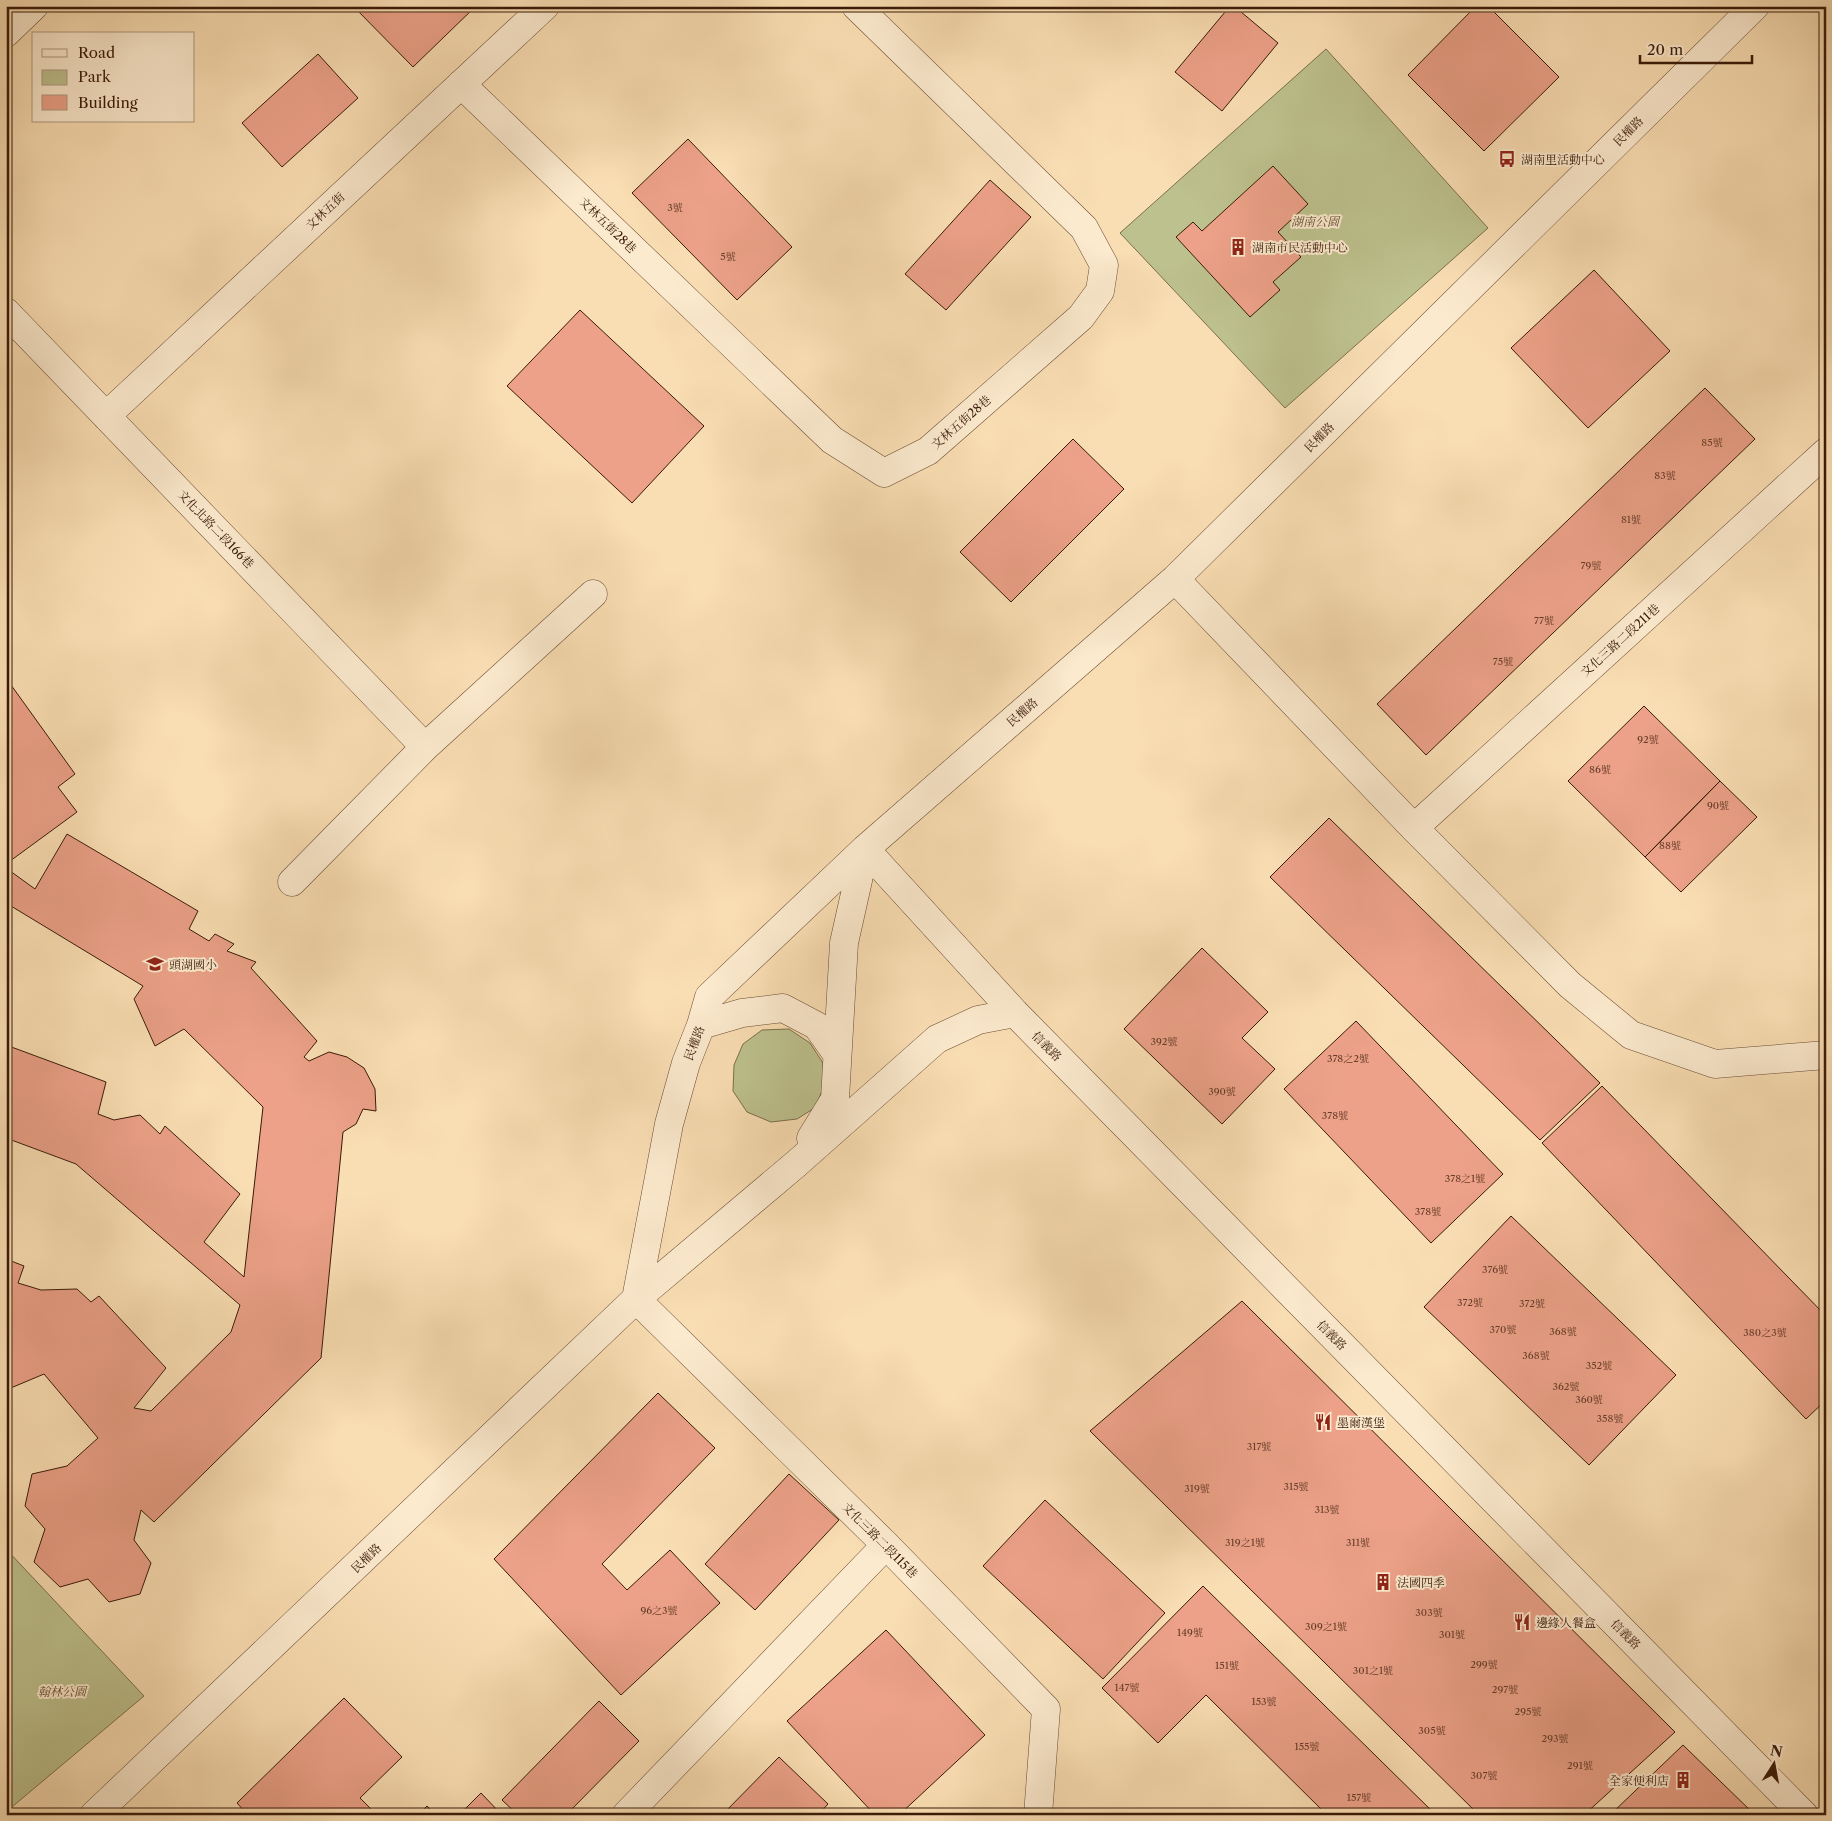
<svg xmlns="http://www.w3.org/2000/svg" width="1832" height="1821" viewBox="0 0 1832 1821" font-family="'Libre Caslon Text','Noto Serif TC',serif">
	<rect width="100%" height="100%" fill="#fadeb3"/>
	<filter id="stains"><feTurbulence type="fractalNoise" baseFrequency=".004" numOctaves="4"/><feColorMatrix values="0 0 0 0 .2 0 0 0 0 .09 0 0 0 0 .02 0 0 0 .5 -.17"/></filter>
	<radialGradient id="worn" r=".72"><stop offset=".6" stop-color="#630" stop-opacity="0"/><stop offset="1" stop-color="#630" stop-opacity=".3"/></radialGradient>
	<path fill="#bdc18d" stroke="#7b6e4b" d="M1326,49l162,179 -203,180 -165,-175z
		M789,1029l21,14 13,20 1,22 -8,22 -19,12 -26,3 -24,-10 -14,-21 1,-26 9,-21 19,-14z
		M6,1549l138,147 -138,116z"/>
	<path fill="#eca188" stroke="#391a09" d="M353,6h123l-63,61z
		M1230,6h4l44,37 -56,68 -47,-39z
		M1476,6h12l71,71 -75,74 -76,-76z
		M318,54l40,44 -76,69 -40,-44z
		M688,139l104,108 -55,53 -105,-107z
		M1273,166l35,38 -30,28 23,25 -28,25 7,8 -30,27 -74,-80 17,-15 9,9z
		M990,180l41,37 -85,93 -41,-36z
		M1594,270l76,81 -82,77 -77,-80z
		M580,310l124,116 -72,77 -125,-117z
		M1705,388l50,51 -329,316 -49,-51z
		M1073,439l51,50 -113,113 -51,-50z
		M6,678l69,96 -17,13 19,25 -71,52z
		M1644,706l76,75 -75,76 -77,-76z
		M1720,781l37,36 -76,75 -36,-35z
		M1329,818l271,265 -60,57 -270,-263z
		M67,834l131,77 -9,18 20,12 6,-7 19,10 -7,7 29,11 -5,6 66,73 -13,16 5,4 20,-9 18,5 17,11 11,21 1,22 -13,-2 -7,15 -13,8 -22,226 -167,164 -13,-12 -7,30 17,23 -11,31 -31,8 -21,-23 -28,8 -26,-25 11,-33 -20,-23 7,-32 35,-8 31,-28 -54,-64 -38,16v-131l18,7 -6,17 23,7 36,-1 14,13 8,-6 67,72 -32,40 17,3 80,-79 9,-27 -164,-141 -70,-26v-93l100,37 -8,32 16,6 26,-5 20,19 5,-8 75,68 -36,48 40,35 19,-170 -79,-78 -29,17 -21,-47 9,-13 -137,-83v-35l29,21z
		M1202,948l66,64 -26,26 33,31 -53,55 -98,-95z
		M1356,1021l147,153 -72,69 -147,-154z
		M1602,1086l224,230v84l-20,19 -264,-276z
		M1511,1216l165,159 -87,90 -165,-158z
		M1242,1301l433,431 -91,83h-105l-389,-384z
		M658,1393l57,55 -113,116 25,26 43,-40 50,53 -99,92 -127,-136z
		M789,1474l50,46 -84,90 -50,-46z
		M1045,1500l120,113 -62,66 -120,-113z
		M1203,1586l233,229h-109l-121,-120 -48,48 -56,-55z
		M886,1630l99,105 -86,80h-24l-88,-94z
		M344,1698l58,59 -42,41 17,17h-129l-11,-12z
		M599,1701l40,40 -73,74h-48l-16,-15z
		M1683,1745l72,70h-145z
		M779,1757l49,47 -10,11h-96z
		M481,1793l21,22h-43z
		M427,1806l9,9h-18z"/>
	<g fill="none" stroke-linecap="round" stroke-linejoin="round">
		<g stroke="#694b34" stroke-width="29">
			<path id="minor" d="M6,33l28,-27
				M461,84l371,356 52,33 44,-22 153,-134 19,-26 4,-26 -20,-37 -228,-222
				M6,312l419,435
				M106,416l439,-410
				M1175,579l239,249 156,157 61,50 84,29 111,-9
				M1414,828l412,-376
				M865,849l150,164 789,802
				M292,882l133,-135 168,-153
				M701,1025l41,-12 41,-5 34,18 20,28
				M811,1138l24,-39 9,-156 21,-94
				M636,1299l33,-175 17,-61 15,-38 8,-28 156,-148 310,-270 580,-573
				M636,1299l250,246 160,164 -8,106
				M94,1815l542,-516 160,-135 141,-125 41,-19 37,-7
				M626,1815l260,-270"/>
		</g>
		<use href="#minor" stroke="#fceace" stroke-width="28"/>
	</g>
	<defs>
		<g id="bus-bare" transform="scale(1.35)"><path d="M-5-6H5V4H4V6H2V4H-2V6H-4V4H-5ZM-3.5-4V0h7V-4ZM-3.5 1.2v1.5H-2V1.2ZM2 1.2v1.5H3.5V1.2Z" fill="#8f2418" stroke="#fceace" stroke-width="2.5" paint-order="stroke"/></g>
		<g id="building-bare" transform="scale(1.35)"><path d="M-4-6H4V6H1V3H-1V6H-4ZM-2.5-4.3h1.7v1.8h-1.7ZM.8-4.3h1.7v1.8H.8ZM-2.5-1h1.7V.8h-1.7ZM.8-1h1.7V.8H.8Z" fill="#8f2418" stroke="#fceace" stroke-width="2.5" paint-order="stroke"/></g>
		<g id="school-bare" transform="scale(1.35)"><path d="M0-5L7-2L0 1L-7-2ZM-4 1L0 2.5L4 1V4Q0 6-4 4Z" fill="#8f2418" stroke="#fceace" stroke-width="2.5" paint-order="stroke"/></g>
		<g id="restaurant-bare" transform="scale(1.35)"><path d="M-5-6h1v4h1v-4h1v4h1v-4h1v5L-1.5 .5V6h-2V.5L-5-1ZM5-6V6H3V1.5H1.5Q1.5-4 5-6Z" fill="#8f2418" stroke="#fceace" stroke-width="2.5" paint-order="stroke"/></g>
	</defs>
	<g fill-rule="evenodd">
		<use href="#bus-bare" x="1507" y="159"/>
		<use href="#building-bare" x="1238" y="247"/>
		<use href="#school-bare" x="155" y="964"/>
		<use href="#restaurant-bare" x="1323" y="1422"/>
		<use href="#building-bare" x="1383" y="1582"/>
		<use href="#restaurant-bare" x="1522" y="1622"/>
		<use href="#building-bare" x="1683" y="1780"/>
	</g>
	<g text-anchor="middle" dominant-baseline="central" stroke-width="4" stroke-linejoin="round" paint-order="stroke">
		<g font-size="10" fill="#663c29">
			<text x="675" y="207">3號</text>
			<text x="728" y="256">5號</text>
			<text x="1712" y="442">85號</text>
			<text x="1665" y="475">83號</text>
			<text x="1631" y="519">81號</text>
			<text x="1591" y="565">79號</text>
			<text x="1544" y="620">77號</text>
			<text x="1503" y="661">75號</text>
			<text x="1648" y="739">92號</text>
			<text x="1600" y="769">86號</text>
			<text x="1718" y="805">90號</text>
			<text x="1670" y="845">88號</text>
			<text x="1164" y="1041">392號</text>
			<text x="1348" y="1058">378之2號</text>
			<text x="1222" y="1091">390號</text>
			<text x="1335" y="1115">378號</text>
			<text x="1465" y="1178">378之1號</text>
			<text x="1428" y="1211">378號</text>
			<text x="1495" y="1269">376號</text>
			<text x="1470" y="1302">372號</text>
			<text x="1532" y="1303">372號</text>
			<text x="1503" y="1329">370號</text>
			<text x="1563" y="1331">368號</text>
			<text x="1765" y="1332">380之3號</text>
			<text x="1536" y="1355">368號</text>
			<text x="1599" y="1365">352號</text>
			<text x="1566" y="1386">362號</text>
			<text x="1589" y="1399">360號</text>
			<text x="1610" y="1418">358號</text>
			<text x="1259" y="1446">317號</text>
			<text x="1296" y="1486">315號</text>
			<text x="1197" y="1488">319號</text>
			<text x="1327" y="1509">313號</text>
			<text x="1245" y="1542">319之1號</text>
			<text x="1358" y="1542">311號</text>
			<text x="659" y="1610">96之3號</text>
			<text x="1429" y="1612">303號</text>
			<text x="1326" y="1626">309之1號</text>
			<text x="1190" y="1632">149號</text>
			<text x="1452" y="1634">301號</text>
			<text x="1484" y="1664">299號</text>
			<text x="1227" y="1665">151號</text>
			<text x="1373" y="1670">301之1號</text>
			<text x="1127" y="1687">147號</text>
			<text x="1505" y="1689">297號</text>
			<text x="1264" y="1701">153號</text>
			<text x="1528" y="1711">295號</text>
			<text x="1432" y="1730">305號</text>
			<text x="1555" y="1738">293號</text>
			<text x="1307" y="1746">155號</text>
			<text x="1580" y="1765">291號</text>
			<text x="1484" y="1775">307號</text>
			<text x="1359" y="1797">157號</text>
		</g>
		<g font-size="12" fill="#391a09" stroke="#fceace">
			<text transform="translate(1628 131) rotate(-45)">民權路</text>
			<text transform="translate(325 211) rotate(-43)">文林五街</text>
			<text transform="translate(608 225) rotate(44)">文林五街28巷</text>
			<text transform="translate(961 422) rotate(-41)">文林五街28巷</text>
			<text transform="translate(1319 437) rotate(-45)">民權路</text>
			<text transform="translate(216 529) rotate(46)">文化北路二段166巷</text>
			<text transform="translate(1620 640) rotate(-42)">文化三路二段211巷</text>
			<text transform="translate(1022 712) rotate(-41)">民權路</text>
			<text transform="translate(694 1043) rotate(-69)">民權路</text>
			<text transform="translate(1047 1046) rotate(45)">信義路</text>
			<text transform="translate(1332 1335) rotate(45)">信義路</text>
			<text transform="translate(880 1540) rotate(45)">文化三路二段115巷</text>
			<text transform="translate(366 1558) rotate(-44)">民權路</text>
			<text transform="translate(1626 1634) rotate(45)">信義路</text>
		</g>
		<g font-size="12" fill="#391a09" stroke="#fceace" text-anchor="start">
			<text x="1521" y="159">湖南里活動中心</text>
			<text x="1252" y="247">湖南市民活動中心</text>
			<text x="169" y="964">頭湖國小</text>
			<text x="1337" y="1422">墨爾漢堡</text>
			<text x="1397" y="1582">法國四季</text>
			<text x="1536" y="1622">邊緣人餐盒</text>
			<text x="1669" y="1780" text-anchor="end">全家便利店</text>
		</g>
		<g font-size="12" font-style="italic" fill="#614c31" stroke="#fceace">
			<text x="1315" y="221">湖南公園</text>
			<text x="62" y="1691">翰林公園</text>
		</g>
	</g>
	<rect width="1832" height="1821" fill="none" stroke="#fadeb3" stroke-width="25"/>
	<rect x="8" y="8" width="1817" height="1806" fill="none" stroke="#391a09" stroke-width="2.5"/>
	<rect x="12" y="12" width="1807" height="1796" fill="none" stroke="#391a09"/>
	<rect x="32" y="32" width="162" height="90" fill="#fceace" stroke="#ae977f"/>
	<rect x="42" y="49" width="25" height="8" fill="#fceace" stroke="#ae977f"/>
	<text x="78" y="58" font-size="15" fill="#391a09">Road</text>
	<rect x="42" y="70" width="25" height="15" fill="#bdc18d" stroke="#ae977f"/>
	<text x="78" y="82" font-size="15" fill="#391a09">Park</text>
	<rect x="42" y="95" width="25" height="15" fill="#eca188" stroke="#ae977f"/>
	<text x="78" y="108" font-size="15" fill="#391a09">Building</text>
	<g transform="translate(1774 1764) rotate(11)" stroke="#fceace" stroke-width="4" paint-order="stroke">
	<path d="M0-4L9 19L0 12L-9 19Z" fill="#391a09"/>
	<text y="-8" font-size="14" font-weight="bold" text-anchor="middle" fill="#391a09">N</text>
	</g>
	<path d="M1640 55v8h112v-8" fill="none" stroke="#391a09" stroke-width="2.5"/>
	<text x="1647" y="55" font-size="15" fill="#391a09" stroke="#fceace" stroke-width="4" paint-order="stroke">20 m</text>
	<rect width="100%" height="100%" filter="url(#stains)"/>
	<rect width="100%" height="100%" fill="url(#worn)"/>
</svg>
